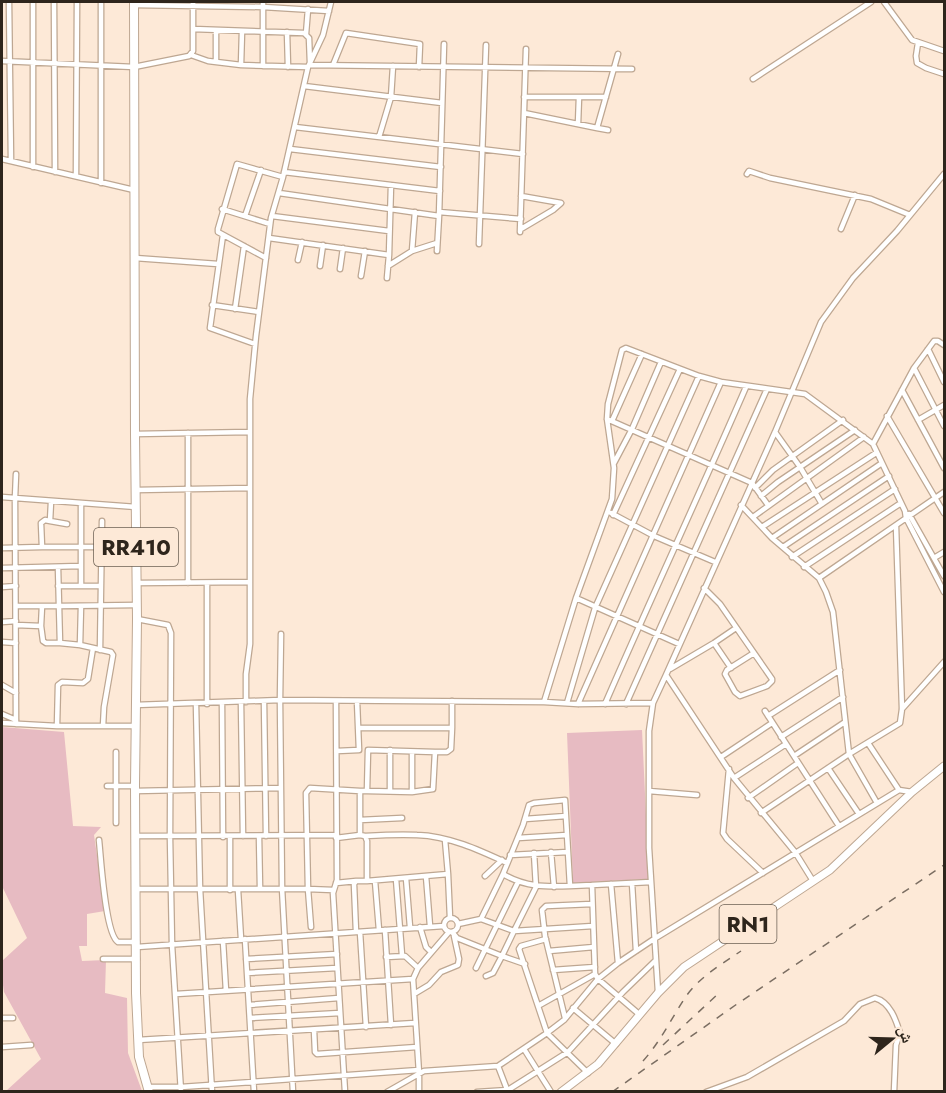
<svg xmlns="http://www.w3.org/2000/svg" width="946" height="1093" viewBox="0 0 946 1093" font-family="Jost,'Noto Naskh Arabic',sans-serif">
	<rect width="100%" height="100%" fill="#fde9d7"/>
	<path fill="#e7bbc2" d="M2,727l62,5 9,94 28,1 -7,8 11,76 -18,3v32h-8l3,15 24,-1 -1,33 22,5 1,55 14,38h-136l35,-32 -37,-67 -2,-14v-17l25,-23 -25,-52z
		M642,730l7,149 -76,4 -6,-150z"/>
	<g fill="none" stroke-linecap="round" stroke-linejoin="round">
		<g stroke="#bea792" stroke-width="7">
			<path id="street" d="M9,2l2,159
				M33,2v165
				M54,2l1,170
				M101,2v181
				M884,2l28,38 32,11
				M134,5l129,2 66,4
				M193,29l111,4 5,5 1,25
				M242,31l-1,34 67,2
				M287,32l1,35
				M306,34l2,-25
				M918,43l-2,13 1,7 9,5 18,6
				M191,55l17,6 33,4
				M2,61l132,6 55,-11 4,-5v-49
				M216,62v-32
				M309,65l323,4
				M333,65l13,-32 74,11 -1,23
				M263,66v-64
				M753,79l118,-77
				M304,86l138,17
				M524,97h82
				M524,113l73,15
				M578,124l1,-27
				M295,127l228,27
				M608,130l-11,-2 21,-74
				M379,137l12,-40 2,-31
				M290,149l151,18
				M2,159l132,31
				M284,172l156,19
				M747,174l2,-3 21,7 101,21 39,16
				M76,176l1,-174
				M279,193l160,23 5,-172
				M222,209l48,15
				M439,212l82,7
				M245,216l16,-46
				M272,216l117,15
				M521,229l32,-19 8,-7 -40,-7
				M841,229l14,-34
				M520,232l6,-183
				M223,235l-13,93 45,16
				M269,238l120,17 -2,23
				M479,244l7,-199
				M412,251l3,-39
				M437,251l2,-35
				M389,255l2,-70
				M135,258l83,6
				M266,258l-48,-26v-3l19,-65 46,13
				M298,260l4,-18
				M320,266l3,-21
				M388,266l24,-15 25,-8
				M340,269l3,-21
				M361,276l4,-25
				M212,305l47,7
				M235,309l9,-63
				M944,345l-6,-4h-4l-20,27 -41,76 32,67 1,7 38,74
				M928,349l16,33
				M914,368l30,58
				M902,390l42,78
				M887,416l57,97
				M607,419l145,64 16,22
				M918,420l26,-15
				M612,421l30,-67
				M775,432l25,35 22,37
				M188,433v150
				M135,434l115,-2
				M614,463l18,-34 29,-67
				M755,488l18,-18 70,-50
				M136,490l114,-2
				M761,496l17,-14 77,-52
				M2,497l13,1 1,-24
				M51,502l-1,19 17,3
				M741,505l31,33 47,40
				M611,513l43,23 61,26
				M909,514l35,62
				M613,515l67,-146
				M753,517l111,-80
				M762,527l114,-74
				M772,538l110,-75
				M42,547h94
				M783,547l106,-71
				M2,548l40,-1 -1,-24 4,-3 5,1
				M792,557l103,-68
				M934,558l10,-6
				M804,567l97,-64
				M2,568l79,-2
				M137,583l113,-1
				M58,586h23v-83
				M81,586h20
				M2,587l14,-1
				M704,588l16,16 52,75v2l-5,5 -27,10 -5,-4 -10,-18 2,-4 27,-17
				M576,598l103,46
				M16,606h26l-1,20 -25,-1
				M42,606h17l-1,-39
				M137,619l31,6 3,8 -1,204 2,108 9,147
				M2,622l14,-1
				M41,626l2,15 3,2h14l-1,-37 77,-1
				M2,642l14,1
				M60,643l20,2 1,-39
				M714,643l17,25
				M80,645l31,7 2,3 -9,52 -1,19
				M100,650l2,-129
				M670,669l44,-26 22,-15
				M666,675l109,-243 46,-110 32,-44 44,-47 47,-57
				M2,685l14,8
				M264,701l2,135
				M336,701l1,179 -4,13 12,199
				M241,702l2,134
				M246,702v-28l4,-30v-245l6,-63 15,-118 12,-41 25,-110 15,-32 8,-33
				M544,702l32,-104 36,-99 2,-31 -7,-49 1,-15 14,-54 4,-2 73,28 22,6
				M222,703l1,134
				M567,703l28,-95 104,-232
				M196,704l4,185 12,203
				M207,704v-121
				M578,704l143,-322 84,12 68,50
				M605,704c46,-106 95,-211 141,-317
				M626,704l141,-315
				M135,705l145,-5 1,-66
				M902,709l42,-47
				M765,711l74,115
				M2,714l14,6
				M768,716l72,-46
				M2,723l55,3h78
				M16,724l-1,-226 121,9
				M57,726l1,-41 4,-3 21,1 5,-4 5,-31
				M358,728h94v-27
				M781,737l62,-40
				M868,743l31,47 13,2
				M337,751l22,-1 -2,-49
				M435,752h12l4,-3 1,-21
				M794,756l51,-34
				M721,757l51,-34
				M828,768l31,46
				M729,769l-6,64 4,6 36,34
				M734,778l52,-34
				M107,786h28
				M390,790v-40
				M135,791l145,-3
				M360,791h7l1,-41 67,2 -2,37 -21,3v-40
				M367,791l45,1
				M649,791l48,4
				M748,798l50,-35
				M877,803l-28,-49 -16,-142 -7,-20 -7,-14 125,-86
				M761,813l88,-59 51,-31 2,-14 -6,-183
				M525,819l41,-3
				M360,820l42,-2
				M116,823v-71
				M136,836l201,-1
				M259,836l1,52
				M365,836c17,-1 35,-2 52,-1 32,1 62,15 90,28
				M230,837v53
				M336,838l24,-3 5,1 2,5v40l81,-7 2,44
				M518,838l49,-3
				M99,840c2,18 6,94 19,102h19
				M445,840l3,34
				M551,852l3,35
				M534,853l2,34 -22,44 79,-5
				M510,855l58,-3
				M426,876l4,50
				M485,876l17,-16
				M406,878l4,49
				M396,879l6,76
				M375,881l4,49
				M336,883l20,-2
				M632,883l4,68
				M611,884l7,79
				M592,885l59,-3
				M135,889h173l-2,-96 4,-5 50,3v44
				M238,890l3,49
				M444 925a7 7 0 1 1 14 0a7 7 0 1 1-14 0Z
				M481,919l22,-45
				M458,924l23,-5 33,12 -12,25 23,8
				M311,927l-3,-38 25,1
				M420,927l6,20 5,5
				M385,930l6,95
				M356,932l-2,-48 2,-3h11
				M360,932l6,95
				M452,932l5,6 45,18 -9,17 -7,3
				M245,939l9,153
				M546,939l-25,7 -2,3 28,84 17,-13 34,-41 42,36
				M223,941l3,50
				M137,947l307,-21
				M549,951l45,-4
				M386,957l19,-1 13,12
				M103,959h34
				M246,959l91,-5
				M476,968l42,-86
				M553,970l42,-3
				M247,973l90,-5
				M595,974l3,5 20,-16 36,-24 245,-149
				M658,992l-9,-144v-117l4,-28 13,-28 68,103 61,74 18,29
				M176,994l237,-15
				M414,994l15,-9 12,-13 17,-7 1,-6 -5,-23
				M249,1005l90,-7
				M538,1006l57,-32 -3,-89 -22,1 -5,-86 -31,3 -5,2 -6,20 -20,49c22,13 42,13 67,12
				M573,1008l43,36
				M2,1018h11
				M250,1018l90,-5
				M565,1018l-20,-82 -3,-26 4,-4 46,-2
				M314,1030l1,22 2,2 100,-7
				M138,1040l277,-17
				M2,1047l29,-2
				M524,1049l27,43
				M147,1087h34l238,-17
				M293,1092l-11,-204 -2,-188 264,2 34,2 75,-1
				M387,1092l37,-21 74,-5
				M419,1092v-19l-6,-94 5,-11 31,-36
				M477,1092l31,-2 60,-38 55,-60 32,-31
				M508,1092l-10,-26 49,-33 41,40
				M706,1092l41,-15 97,-56 16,-17 15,-6c15,4 21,22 25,35l-4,12 -2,47"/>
		</g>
		<g stroke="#bea792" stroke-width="9">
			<path id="primary" d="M561,1092l37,-28 60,-71 26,-26 146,-97 82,-78 32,-26"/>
		</g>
		<g stroke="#bea792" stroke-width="10">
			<path id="highway" d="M134,2l1,432 2,185 -2,167 1,207 3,64 10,35"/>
		</g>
		<use href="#street" stroke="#fff" stroke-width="4.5"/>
		<use href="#primary" stroke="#fff" stroke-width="7"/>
		<use href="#highway" stroke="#fff" stroke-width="8"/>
		<path stroke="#7b6e62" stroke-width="1.5" stroke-dasharray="8 8" stroke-linecap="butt" d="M663,1045l56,-52
			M643,1061c18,-20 29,-44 44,-66 14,-19 35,-31 54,-44
			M612,1092l125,-88 207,-139"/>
	</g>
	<g text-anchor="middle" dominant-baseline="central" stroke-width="6" stroke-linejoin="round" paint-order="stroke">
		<g fill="#fde9d7" stroke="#6c6054" stroke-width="1.5">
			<rect x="94" y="528" width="84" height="38" rx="4.5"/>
			<rect x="719.5" y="905" width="57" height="38" rx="4.5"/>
		</g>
		<g font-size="22" font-weight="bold" fill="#2e251c">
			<text x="136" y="547">RR410</text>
			<text x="748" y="924">RN1</text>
		</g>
	</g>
	<rect width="946" height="1093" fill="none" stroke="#2e251c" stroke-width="6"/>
	<g transform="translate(892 1039) rotate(71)" stroke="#fde9d7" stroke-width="4.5" paint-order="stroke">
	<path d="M0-4.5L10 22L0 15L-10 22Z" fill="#2e251c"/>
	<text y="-9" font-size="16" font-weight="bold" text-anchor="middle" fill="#2e251c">ش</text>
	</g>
</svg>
